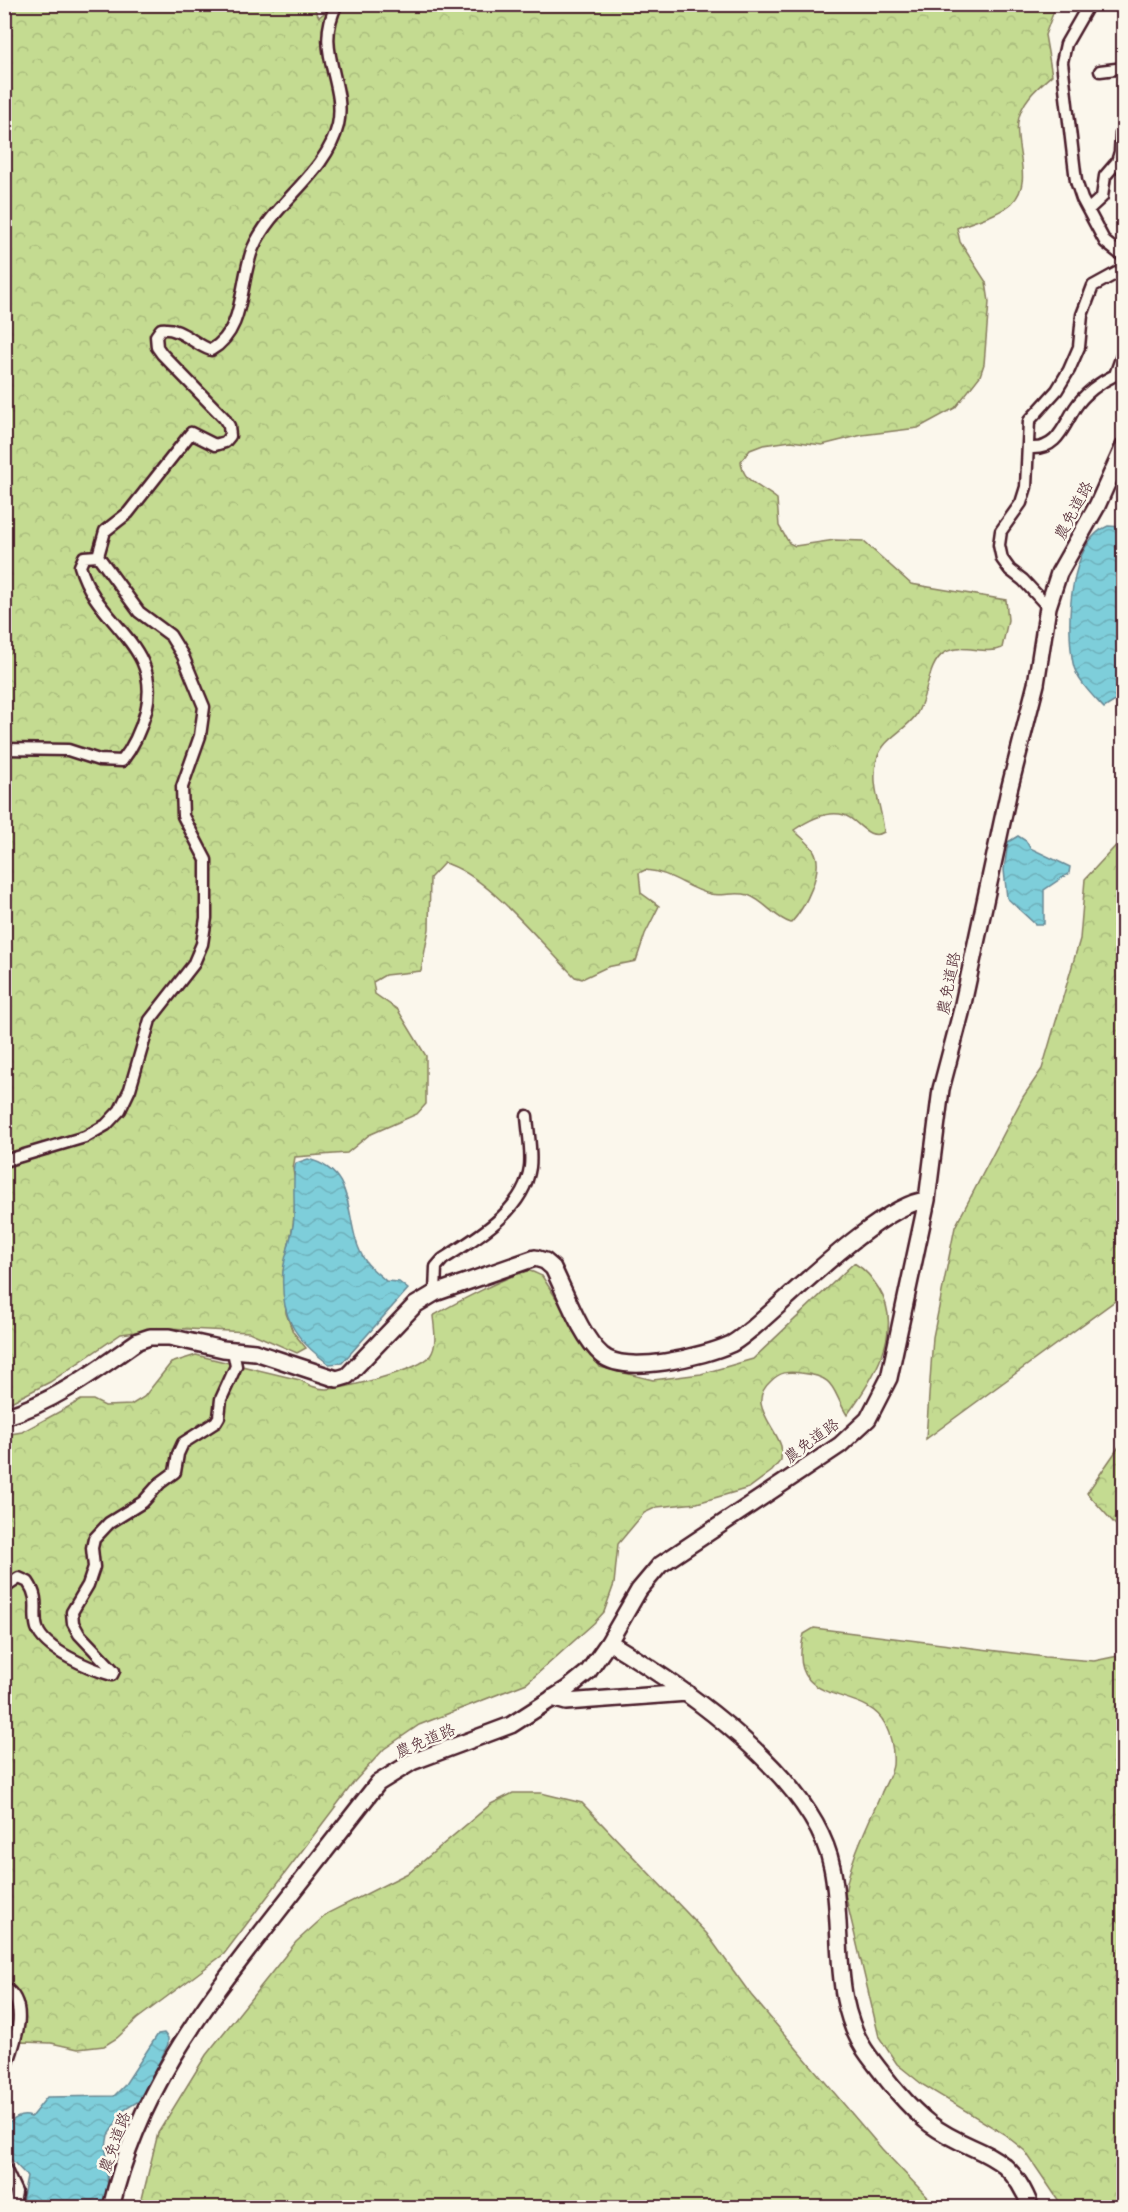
<svg xmlns="http://www.w3.org/2000/svg" width="1128" height="2212" viewBox="0 0 1128 2212" font-family="'Patrick Hand','Klee One',sans-serif">
	<defs>
		<pattern id="forest-crowns" width="20" height="18" patternUnits="userSpaceOnUse" patternTransform="scale(1.5)"><rect width="20" height="18" fill="#c4db91"/><path d="M2 6a3 3 0 1 1 6 0M12 15a3 3 0 1 1 6 0" fill="none" stroke="#aabc7d"/></pattern>
		<pattern id="water-waves" width="16" height="10" patternUnits="userSpaceOnUse" patternTransform="scale(1.5)"><rect width="16" height="10" fill="#7eceda"/><path d="M0 5q4-4 8 0t8 0" fill="none" stroke="#6eb0bb"/></pattern>
	</defs>
	<rect width="100%" height="100%" fill="#fbf7ec"/>
	<filter id="ink" filterUnits="userSpaceOnUse"><feTurbulence type="fractalNoise" baseFrequency=".0167" numOctaves="2"/><feDisplacementMap in="SourceGraphic" scale="12" xChannelSelector="R" yChannelSelector="G"/><feConvolveMatrix kernelMatrix="1 2 1 2 8 2 1 2 1" color-interpolation-filters="sRGB"/></filter>
	<g filter="url(#ink)">
		<path fill="url(#forest-crowns)" stroke="#877d5e" stroke-width="1.5" d="M312,4l7,13 9,-7 -1,-6 729,1 -11,30 7,40c-15,13 -31,26 -34,47 -4,27 16,59 -6,81 -13,12 -39,18 -55,25l3,14 26,40 3,20 -5,62 -4,12 -25,32 -37,20 -56,7 -40,10 -31,-4 -28,4 -13,5 -9,11c1,21 20,25 36,38l2,27 10,17 6,3 40,-6 28,1 48,43 95,16 2,20 -6,28c-18,8 -40,-6 -58,5 -17,11 -16,44 -28,62 -11,16 -33,23 -39,44 -7,26 5,48 7,73 -16,10 -26,-13 -40,-17 -17,-5 -37,6 -50,15 6,7 16,13 20,21 11,19 -10,58 -23,72 -17,-5 -26,-22 -43,-28 -12,-4 -26,2 -38,-1 -24,-6 -38,-22 -65,-24l-6,3 2,20 18,13 -14,28 -9,27 -29,6 -25,12 -7,-2c-32,-31 -89,-104 -131,-114l-14,15 -1,51 -8,42 -36,4 -12,7 2,12 23,16 28,46v48l-9,10 -48,21 -22,18 -52,4 -2,12 3,20 -3,37 -10,46 3,41 7,19 13,16 -9,5 -48,-21 -82,-4 -46,6 -71,48 -45,23v-1400z
			M1123,838v457l-197,144 7,-102 22,-110 68,-130 19,-28 38,-130 5,-60z
			M854,1263c12,7 17,14 25,26 26,42 -7,92 -32,126 -16,-26 -10,-38 -46,-42 -13,-2 -21,-1 -30,8 -25,22 3,43 10,65 1,4 0,10 0,14l-9,11 -23,17 -52,15 -40,4 -13,6 -26,31 -4,40 -10,28 -10,11 -67,60 -108,42 -35,24 -30,33 -130,172 -87,65 -20,19 -13,8 -26,3 -27,-6 -29,-1 -13,3 -4,4v-614l17,-3 59,-32h12l12,6 26,-1 13,-8 27,-34 25,-8 104,25c9,5 16,9 26,9 18,0 94,-19 104,-33 8,-10 4,-29 3,-40 13,-8 85,-46 96,-45 4,0 9,4 13,5l58,91 53,13 48,-6 52,-15z
			M1123,1441v92l-36,-40z
			M814,1628l231,29 49,4 29,-6v552h-60l-38,-56 -21,-17 -81,-49 -26,-21 -18,-27 -34,-143c5,-35 22,-67 36,-100 3,-8 11,-20 12,-29 1,-14 -2,-29 -8,-41 -20,-41 -101,-13 -81,-90z
			M513,1793h28l41,10 125,131 44,61 131,154 55,58h-797l18,-74 48,-78 90,-113 32,-29 82,-41 81,-68z"/>
		<path fill="url(#water-waves)" stroke="#698894" stroke-width="1.5" d="M1108,526l15,1 1,162 -7,11 -13,8c-11,-12 -28,-28 -31,-45 -7,-36 -5,-121 35,-137z
			M1018,836l8,5 4,7 40,19 -1,6 -25,17v34h-9l-28,-26 -3,-28 4,-28z
			M308,1159c54,14 33,67 58,103 5,7 14,13 20,19l13,1 9,7 -66,74 -13,1c-35,-25 -49,-48 -46,-93 2,-18 10,-35 11,-54 1,-11 -2,-47 2,-54z
			M164,2033l4,5v6l-26,55 -18,11 -16,25 -2,12 2,46 -3,14h-84l6,-31 -22,-23v-26c7,-7 15,-14 26,-10l16,-20 67,-1 10,-10 34,-52z"/>
		<g fill="none" stroke-linecap="round" stroke-linejoin="round">
			<g stroke="#4a1f2b" stroke-width="15">
				<path id="street" d="M1089,4l-23,40 -4,18 14,119 6,18 23,43 19,15
					M1100,71l24,-3
					M1089,209l13,-12 3,-21 12,-14 3,-10 1,-18 3,-3
					M1030,448c27,2 33,-21 45,-40 9,-14 25,-26 40,-33l9,-25
					M98,556l7,-25 23,-18 63,-80 24,12 10,-3 5,-6 -1,-10 -5,-8 -62,-64 -5,-7 -1,-11 5,-7c20,-2 32,15 50,21 35,-20 28,-68 42,-102 20,-46 73,-73 85,-123 9,-42 -25,-75 -1,-121
					M1048,607l-25,-27 -13,-10 -8,-11 -3,-14 2,-14 20,-28 5,-16 3,-66 28,-31 12,-20 10,-23 3,-32 11,-29 31,-17
					M4,749l64,1 31,10 23,1c12,-15 19,-32 24,-50 17,-66 -50,-87 -66,-145l4,-9 14,-1
					M4,1161l81,-24 21,-12 14,-15 10,-21 20,-69 43,-55 9,-21 4,-26v-58l-23,-44 -1,-29 18,-51 4,-29 -21,-51 -13,-21 -31,-23 -41,-56
					M435,1293l1,-26 7,-8c33,-21 81,-48 87,-92 2,-16 -2,-35 -3,-51
					M4,1588l15,-10 9,4c13,19 4,29 9,46 7,22 54,41 75,47l2,-4 -35,-37 -6,-11 -1,-11 16,-27 6,-18 -2,-19 2,-9 15,-16 34,-21 17,-19 15,-11 3,-18 5,-11 33,-21 3,-5 2,-18 15,-33 -2,-10 3,-4
					M4,1987c29,18 8,62 0,87
					M4,2166l12,26 -3,16"/>
			</g>
			<g stroke="#4a1f2b" stroke-width="20">
				<path id="secondary" d="M4,1417c49,-14 93,-47 134,-76l12,-4h19l54,12 32,3 82,27 10,-3 68,-71 20,-12 100,-35 10,3 8,7c13,26 28,69 49,87 23,21 103,1 129,-11 8,-4 15,-11 22,-16 37,-31 130,-125 174,-128
					M609,1642c74,45 205,135 223,225 13,62 -3,136 37,189 18,24 37,49 61,68 44,33 78,22 101,84
					M552,1698l14,4 121,-9
					M111,2208c26,-113 88,-196 158,-285 36,-46 72,-93 109,-140l34,-21 99,-37 56,-36 21,-17 21,-30 30,-52 21,-25 180,-120 28,-26 21,-41 38,-178 14,-111 20,-76 48,-223 27,-106 12,-77 11,-34 38,-67 27,-60"/>
			</g>
			<use href="#street" stroke="#fbf7ec" stroke-width="10"/>
			<use href="#secondary" stroke="#fbf7ec" stroke-width="15"/>
		</g>
	</g>
	<g text-anchor="middle" dominant-baseline="central" stroke-width="5" stroke-linejoin="round" paint-order="stroke">
		<g font-size="16" fill="#4a1f2b" stroke="#fbf7ec">
			<text transform="translate(1073 510) rotate(-62)">農免道路</text>
			<text transform="translate(948 983) rotate(-79)">農免道路</text>
			<text transform="translate(811 1440) rotate(-36)">農免道路</text>
			<text transform="translate(425 1740) rotate(-23)">農免道路</text>
			<text transform="translate(114 2142) rotate(-70)">農免道路</text>
		</g>
	</g>
	<rect width="1128" height="2212" fill="none" stroke="#fbf7ec" stroke-width="24"/>
	<rect x="12" y="12" width="1104" height="2188" fill="none" stroke="#4a1f2b" stroke-width="2" filter="url(#ink)"/>
</svg>
